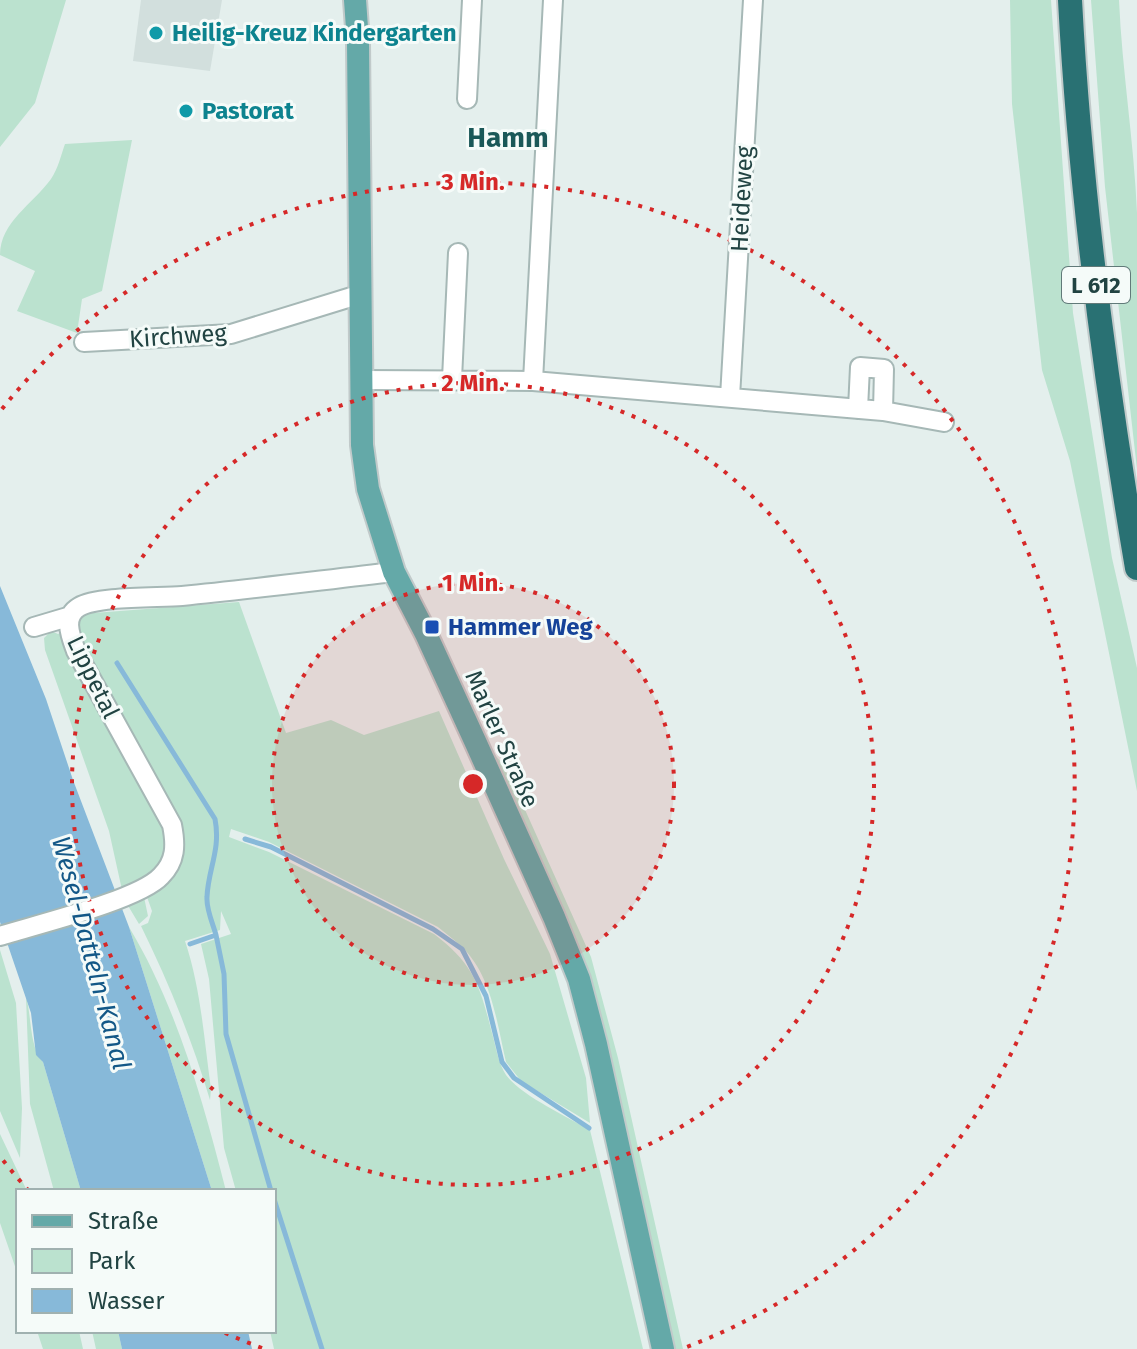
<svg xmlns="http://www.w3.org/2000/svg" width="1137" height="1349" viewBox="0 0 1137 1349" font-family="'Fira Sans',sans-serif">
	<rect width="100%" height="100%" fill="#e4efed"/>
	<path fill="#d2dfdd" d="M141,0h81l-12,71 -77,-10z"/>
	<path fill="#bbe2cf" d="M0,0h66l-31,103 -35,44z
		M1010,0h41l22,313 39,245 25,110v123l-67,-330 -28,-91 -30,-266z
		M1091,0h28c3,71 15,141 18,213 0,85 0,171 0,256l-32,-282z
		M132,140l-30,151 -20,8 -5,34 -60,-22 18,-40 -35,-16c0,-33 33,-51 51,-76 7,-10 10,-24 14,-35z
		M239,602l47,131 45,-13 33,15 75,-24 65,148 46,95 36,124 4,45 -69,-42 -15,-19c-9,-38 -14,-86 -44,-115 -7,-7 -16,-13 -24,-20l-169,-85 -38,-13 -2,8 40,15 165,82c40,30 46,52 58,99 4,14 6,30 14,42 16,21 60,41 84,55l53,219h-369l-4,-18h4v-140h-38l-12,-43 -15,-169 -8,-35 30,-10 -10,-23 -1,19 -35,11c16,48 19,98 26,148l-1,11c-18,-60 -41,-117 -69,-174l7,-3 4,-12 -5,-14c28,-15 40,-45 32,-74l-97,-173 -8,-30 6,-6z
		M51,631l7,3 6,-3 103,206c-5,33 -15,40 -45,53l-13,-59 -64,-181 -1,-12z
		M487,745l14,17 21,41 69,154 27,101 65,291h-9l-50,-223z
		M144,897l4,19 -9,8 -12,-20z
		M129,927c48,80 74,174 97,264h-14z
		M0,950l16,53 6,105 -2,50 -20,-47z
		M26,997c6,20 3,50 17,65l38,129h-27l-24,-87z
		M0,1134l27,57h-9v84l-18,-52z
		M37,1331h42l4,18h-40z
		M92,1331h26l4,18h-26z"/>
	<path fill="#87b9d9" d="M0,586l46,113 27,81 56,147 83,264h-131l-38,-129 -7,-7 -5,-42 -31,-91z
		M118,1331h130l4,18h-130z"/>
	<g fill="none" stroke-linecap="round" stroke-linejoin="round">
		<path stroke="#87b9d9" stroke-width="5" d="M117,663l98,156c6,31 -7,50 -8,78 -1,12 6,27 9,38l-26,9
			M245,839l26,8 162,82 29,20 24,47 16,66 12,16 75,50
			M216,935l8,39 2,60 45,157
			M274,1199l48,150"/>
		<g stroke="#a6b8b6" stroke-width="22">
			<path id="minor" d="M467,99l5,-99
				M84,342l147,-8 130,-40
				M452,379l6,-126
				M361,380l172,1 350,30 1,-42 -24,-2 -2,42
				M533,381l20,-381
				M730,397l23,-397
				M883,411l61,11
				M34,627l37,-11
				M0,936c35,-11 139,-36 161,-60 15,-15 15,-31 11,-51l-96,-174c-5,-14 -14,-34 3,-44 18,-11 79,-9 103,-11 71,-7 141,-16 212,-24"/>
		</g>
		<g stroke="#c1caca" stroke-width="26">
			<path id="major" d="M355,0l3,42 4,403 6,44 26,83 32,62 49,107 79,176 25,62 17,65 67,305"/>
		</g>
		<g stroke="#c1caca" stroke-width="28">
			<path id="highway" d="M1070,0c10,190 35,380 67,568"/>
		</g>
		<use href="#minor" stroke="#fff" stroke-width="18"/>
		<use href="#major" stroke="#64a9a8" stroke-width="22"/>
		<use href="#highway" stroke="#297173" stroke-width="24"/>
	</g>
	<circle cx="473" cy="784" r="201" fill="#d62828" fill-opacity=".12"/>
	<g fill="none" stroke="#d62828" stroke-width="4" stroke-dasharray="4 8">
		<circle cx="473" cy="784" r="201"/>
		<circle cx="473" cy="784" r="401"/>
		<path d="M262 1348A602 602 0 0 1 223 1332M29 1191A602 602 0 0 1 2 1159M2 409A602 602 0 1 1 684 1348"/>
	</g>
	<g fill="#0f9aa8" stroke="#f5fbf9" stroke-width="3">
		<circle cx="156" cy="33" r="8"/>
		<circle cx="186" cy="111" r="8"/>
	</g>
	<rect fill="#1a4fb4" stroke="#f5fbf9" stroke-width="3" x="424" y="619" width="16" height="16" rx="4"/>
	<g text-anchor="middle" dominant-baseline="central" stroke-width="6" stroke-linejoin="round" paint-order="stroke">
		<rect fill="#f5fbf9" stroke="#617a79" stroke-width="2" x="1062" y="267" width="68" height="36" rx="6"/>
		<g font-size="22" font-weight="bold" fill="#214342">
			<text x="1096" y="285">L 612</text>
		</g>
		<g font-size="24" font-weight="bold" fill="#0d838f" stroke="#f5fbf9" text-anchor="start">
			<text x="172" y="33">Heilig-Kreuz Kindergarten</text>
			<text x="202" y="111">Pastorat</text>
		</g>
		<g font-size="24" fill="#214342" stroke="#f5fbf9">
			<text transform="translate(742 199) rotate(-87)">Heideweg</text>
			<text transform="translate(178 336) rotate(-4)">Kirchweg</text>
			<text transform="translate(93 677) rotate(64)">Lippetal</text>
			<text transform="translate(502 739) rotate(66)">Marler Straße</text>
		</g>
		<g font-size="24" font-weight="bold" fill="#164399" stroke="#f5fbf9" text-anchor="start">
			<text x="448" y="627">Hammer Weg</text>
		</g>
		<g font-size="26" font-style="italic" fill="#135887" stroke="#f5fbf9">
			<text transform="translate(91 953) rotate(75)">Wesel-Datteln-Kanal</text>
		</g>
		<g font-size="28" font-weight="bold" fill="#1a5858" stroke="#f5fbf9">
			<text x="508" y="137">Hamm</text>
		</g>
	</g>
	<circle cx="473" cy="784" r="12" fill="#d62828" stroke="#f5fbf9" stroke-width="4"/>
	<g font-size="24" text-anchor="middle" font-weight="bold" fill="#d62828" stroke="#f5fbf9" stroke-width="6" stroke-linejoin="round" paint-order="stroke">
		<text x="473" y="190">3 Min.</text>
		<text x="473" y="391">2 Min.</text>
		<text x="473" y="591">1 Min.</text>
	</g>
	<rect x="16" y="1189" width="260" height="144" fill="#f5fbf9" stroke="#a0b1b0" stroke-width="2"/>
	<rect x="32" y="1215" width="40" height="12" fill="#64a9a8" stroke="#a0b1b0" stroke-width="2"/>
	<text x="88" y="1229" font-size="24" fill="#214342">Straße</text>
	<rect x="32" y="1249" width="40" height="24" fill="#bbe2cf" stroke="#a0b1b0" stroke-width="2"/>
	<text x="88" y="1269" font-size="24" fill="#214342">Park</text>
	<rect x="32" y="1289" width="40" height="24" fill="#87b9d9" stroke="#a0b1b0" stroke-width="2"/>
	<text x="88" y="1309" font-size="24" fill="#214342">Wasser</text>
</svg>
